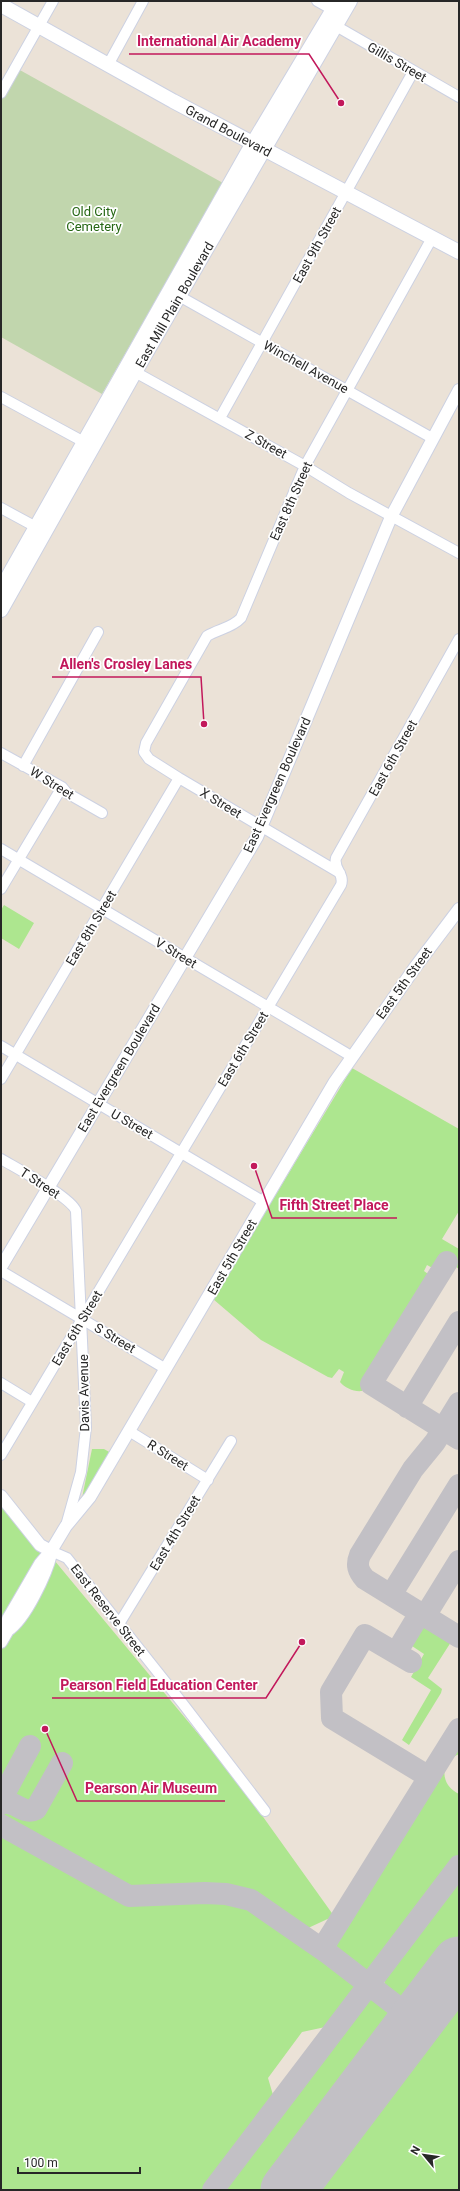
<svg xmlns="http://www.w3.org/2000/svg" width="460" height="2191" viewBox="0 0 460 2191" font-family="Roboto,sans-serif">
	<rect width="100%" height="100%" fill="#ebe2d7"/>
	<path fill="#ade68f" d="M4,905l30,18 -15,26 -18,-11v-28z
		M352,1068l107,61v82l-17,28 17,10v20l-15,-10 -8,11 -9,-5 -3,6 8,6 -67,110 -3,4c-8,1 -17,-3 -22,-9l4,-10 -5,-3 -7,9 -4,-1 -67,-37 -48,-41z
		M92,1449h12l7,4 -29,45z
		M1,1496l214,258 46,60 73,102 -43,20 67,51 -28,39 -28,6 -34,46 5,17 -1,9 -66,86h-205z
		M422,1626l29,16 -23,36 14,11 -1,4 -32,52 -7,-5 29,-50 -20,-13 13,-23 -12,-8 -2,-4 7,-14z
		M459,1741v13c-20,8 -19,31 0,40v62l-87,114 -5,3c-13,-3 -29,-15 -36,-26l3,-7z
		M459,1875v71l-39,51c-19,5 -42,-1 -34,-25z
		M459,1983v207h-158z
		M373,1999l6,1 9,6 4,15v12l-118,157h-54l138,-182 8,-7z"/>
	<path fill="#c1d6ad" d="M18,69l205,114 -121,211 -101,-57v-238z"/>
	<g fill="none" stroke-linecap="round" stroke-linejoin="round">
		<path stroke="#c2c0c5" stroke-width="22" d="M447,1262l-76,122 88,55
			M459,1403l-24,39 -22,27 -53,86c-4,10 -2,16 5,24l94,58
			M407,1407l52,-85
			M391,1595l68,-110
			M425,1616l34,-55
			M396,1653l24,-40
			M411,1662l-46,-27 -34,57 1,26 97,59
			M1,1800l29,-54
			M1,1804c13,-6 22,12 35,5l26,-46
			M1,1825l128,71 76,-3 21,1 25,6 78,54 87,67
			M322,1949l137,-220
			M213,2190l246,-324"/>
		<path stroke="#c2c0c5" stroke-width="55" d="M288,2190l171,-226"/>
		<g stroke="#ccd1e2" stroke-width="12">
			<path id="minor" d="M317,1l16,9
				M336,26l123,71
				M108,65l35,-64
				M1,93l52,-92
				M179,296l253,142
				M135,372l170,94 44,27 110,60
				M1,397l83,45
				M220,418l193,-346
				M1,508l35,19
				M1,753l61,34 5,6 35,20
				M23,766l75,-134
				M1,849l350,207
				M340,873l-161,-95 -30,-19 -5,-7 2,-9 61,-107c11,-7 25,-8 34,-18l64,-152 127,-228
				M1,889l61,-102
				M1,1046l263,156
				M1,1079l178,-301
				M1,1159c15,9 70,38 75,52l10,216 -5,45 -14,50
				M1,1271l165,98
				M1,1383l31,19
				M129,1431l79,49
				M1,1455l340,-570c4,-11 -8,-16 -5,-27l123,-219
				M51,1551l16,7 116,146 82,107
				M119,1624l112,-183"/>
		</g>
		<g stroke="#ccd1e2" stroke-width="14">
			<path id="tertiary" d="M1,1267l256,-430 134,-320 68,-127
				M1,1496l39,49 11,6
				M8,1630c17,-11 38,-56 43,-76
				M1,1642l7,-12v-11l32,-55 11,-13 15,-25 24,-29 244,-414 82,-117 43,-57"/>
		</g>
		<g stroke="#ccd1e2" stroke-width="16">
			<g id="secondary">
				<path id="s1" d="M1,5l172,96 286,151"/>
				<path d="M1,589l252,-446 85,-142"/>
				<path id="s2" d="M1,610l134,-238 215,-371"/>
			</g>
		</g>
		<use href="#minor" stroke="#fff" stroke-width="10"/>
		<use href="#tertiary" stroke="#fff" stroke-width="12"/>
		<use href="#secondary" stroke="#fff" stroke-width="14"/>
	</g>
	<g text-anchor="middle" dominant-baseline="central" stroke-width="3.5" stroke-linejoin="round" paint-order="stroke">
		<g font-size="13" fill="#272727" stroke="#fff">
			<text transform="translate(397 62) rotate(30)">Gillis Street</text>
			<text stroke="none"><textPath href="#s1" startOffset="260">Grand Boulevard</textPath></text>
			<text transform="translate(317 245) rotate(-61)">East 9th Street</text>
			<text stroke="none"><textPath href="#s2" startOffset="351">East Mill Plain Boulevard</textPath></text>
			<text transform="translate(306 367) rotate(29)">Winchell Avenue</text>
			<text transform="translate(266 444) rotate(29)">Z Street</text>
			<text transform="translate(291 501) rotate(-66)">East 8th Street</text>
			<text transform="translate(393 758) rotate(-61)">East 6th Street</text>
			<text transform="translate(52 783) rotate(32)">W Street</text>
			<text transform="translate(277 785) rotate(-66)">East Evergreen Boulevard</text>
			<text transform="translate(221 803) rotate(31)">X Street</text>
			<text transform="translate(91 928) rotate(-59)">East 8th Street</text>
			<text transform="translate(176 953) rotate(31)">V Street</text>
			<text transform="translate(404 983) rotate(-54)">East 5th Street</text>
			<text transform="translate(243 1049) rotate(-59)">East 6th Street</text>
			<text transform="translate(119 1068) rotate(-59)">East Evergreen Boulevard</text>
			<text transform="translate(132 1124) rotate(30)">U Street</text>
			<text transform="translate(40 1183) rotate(33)">T Street</text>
			<text transform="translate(232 1257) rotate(-60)">East 5th Street</text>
			<text transform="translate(77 1328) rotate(-59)">East 6th Street</text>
			<text transform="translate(115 1338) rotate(31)">S Street</text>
			<text transform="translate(84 1393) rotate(-91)">Davis Avenue</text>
			<text transform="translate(168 1455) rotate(32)">R Street</text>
			<text transform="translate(175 1533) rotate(-59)">East 4th Street</text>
			<text transform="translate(108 1610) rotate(52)">East Reserve Street</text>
		</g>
		<g font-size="13" fill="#266714" stroke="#fff">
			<text x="94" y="211">Old City<tspan x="94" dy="15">Cemetery</tspan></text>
		</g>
	</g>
	<path fill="none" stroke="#c2185b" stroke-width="1.5" d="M341 103L309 54H129M204 724L201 677H52M254 1166L272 1218H397M302 1642L266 1698H52M45 1729L77 1801H225"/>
	<g fill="#c2185b" stroke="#fff" stroke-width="1.5">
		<circle cx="341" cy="103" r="4"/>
		<circle cx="204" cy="724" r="4"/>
		<circle cx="254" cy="1166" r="4"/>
		<circle cx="302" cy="1642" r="4"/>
		<circle cx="45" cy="1729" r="4"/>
	</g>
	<g font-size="14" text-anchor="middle" font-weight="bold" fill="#c2185b" stroke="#fff" stroke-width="3.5" stroke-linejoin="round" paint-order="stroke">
		<text x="219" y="46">International Air Academy</text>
		<text x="126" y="669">Allen's Crosley Lanes</text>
		<text x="334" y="1210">Fifth Street Place</text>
		<text x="159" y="1690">Pearson Field Education Center</text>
		<text x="151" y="1793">Pearson Air Museum</text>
	</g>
	<rect width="460" height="2191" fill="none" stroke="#272727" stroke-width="4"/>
	<g transform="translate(424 2155) rotate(299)" stroke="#ffffff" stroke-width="3" paint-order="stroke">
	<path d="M0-3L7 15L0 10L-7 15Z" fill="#272727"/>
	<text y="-6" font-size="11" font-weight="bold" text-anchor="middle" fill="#272727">N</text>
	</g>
	<path d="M18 2167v6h122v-6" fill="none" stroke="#272727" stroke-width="2"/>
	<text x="24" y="2167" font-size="12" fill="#272727" stroke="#ffffff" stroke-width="3" paint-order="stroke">100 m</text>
</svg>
